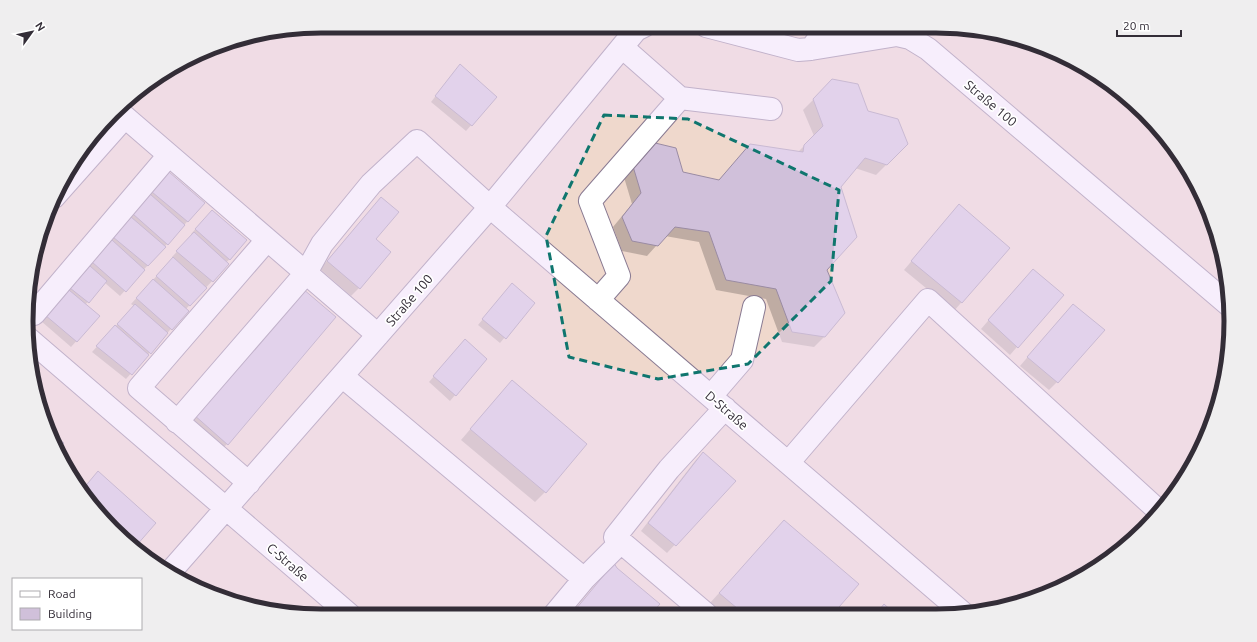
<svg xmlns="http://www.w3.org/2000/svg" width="1257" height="642" viewBox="0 0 1257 642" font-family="Ubuntu,sans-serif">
	<rect width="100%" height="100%" fill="#f0e0fa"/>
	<path fill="#efd8cc" d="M321,26l634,1 57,9 54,20 49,31 43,39 33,47 24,53 13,56 2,58 -9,57 -20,54 -43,64 -43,40 -66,39 -74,19 -673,2 -57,-9 -54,-20 -78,-56 -56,-78 -28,-92 3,-97 17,-55 27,-51 65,-70 85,-45z"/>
	<path fill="#0003" d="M455,71l41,26 -30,34 -35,-29z
		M822,91l45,21 40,32 -31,31 -21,-7 -15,19 -14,83 -2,67 -10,10 -32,-5 -16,-43 -50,-9 -17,-48 -34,-6 -18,20 -25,-5 -9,-24 19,-23 -9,-30 18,-20 41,19 36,8 33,-36 47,7 16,-16 -11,-26z
		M164,178l40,25 -84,93 -15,-13 -20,22 14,11 -28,31 -30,-26 47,-53 -1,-1z
		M959,205l49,43 -54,63 -50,-41z
		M373,207l1,32 -15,49 -8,8 -31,-27z
		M207,216l39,25 -20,22 2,1 -42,45 1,2 -61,68 -34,-27 42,-46 -3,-2 42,-46 -1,-1 20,-22 -1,-1z
		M1025,278l37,17 -52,60 -29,-26z
		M507,290l26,13 -33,40 -22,-18z
		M303,291l-76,153 -10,10 -33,-29z
		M1065,313l-8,69 -8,8 -29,-24z
		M460,346l26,13 -36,42 -21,-19z
		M502,392l43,100 -10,10 -74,-62z
		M703,453l31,28 -67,72 -26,-22 54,-70z
		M98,473l56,50 -19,23 -22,-16 -30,-41z
		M784,521l48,93h-109l-13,-11z
		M614,565l3,4 41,35 -8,10 -80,1z"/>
	<path fill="#d0c0da" stroke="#9a8ba3" d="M460,64l37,33 -25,29 -37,-30z
		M832,79l26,5 10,27 30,8 10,25 -21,21 -22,-7 -24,29 16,50 -30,33 18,43 -20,24 -33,-5 -16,-43 -50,-9 -17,-48 -34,-5 -17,19 -26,-5 -10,-24 19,-24 -9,-30 19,-21 25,6 7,24 36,8 31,-36 53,8 1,-7 19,-19 -10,-27z
		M169,172l36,31 -17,19 -36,-30z
		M150,194l35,31 -17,20 -35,-31z
		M381,197l18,15 -23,27 15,13 -31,37 -33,-28z
		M959,204l51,44 -48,55 -51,-42z
		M212,210l35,30 -17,20 -35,-31z
		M131,217l35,30 -18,19 -35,-29z
		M194,232l35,32 -16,18 -37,-31z
		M112,240l33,30 -19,22 -34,-30z
		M173,257l34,31 -17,18 -34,-30z
		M90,266l17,15 -18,22 -19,-15z
		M1033,269l31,26 -46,53 -30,-28z
		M153,279l36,32 -17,19 -36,-32z
		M512,283l23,20 -29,36 -24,-20z
		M303,289l33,28 -108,128 -35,-31z
		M69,290l31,26 -23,26 -32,-27z
		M135,304l33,29 -17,21 -34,-30z
		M1073,304l32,26 -47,53 -31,-26z
		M115,325l34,30 -17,20 -36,-29z
		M465,339l22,20 -31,37 -23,-20z
		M512,380l75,64 -41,49 -76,-64z
		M50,432l14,11 -8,8z
		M703,452l33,29 -60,65 -28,-23z
		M98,471l58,52 -20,23 -23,-16 -30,-41z
		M784,520l75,64 -26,30h-89l-25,-21z
		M614,563l3,5 43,36 -9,10 -80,1z
		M884,604l11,10h-19z"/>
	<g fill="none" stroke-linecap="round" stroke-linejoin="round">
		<g stroke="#897a92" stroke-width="24">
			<path id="minor" d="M706,26l92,24 13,-1 86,-14 13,3 18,11 301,256
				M622,47l58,51 91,11
				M811,49l17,-23
				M118,111l260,224
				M54,197l71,-80
				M598,300l21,-24 -29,-75 90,-103
				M30,311l4,3 135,-159
				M29,339l321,276
				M342,376l242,203 37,-37 85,72
				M711,396l31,-36 12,-53
				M177,422l129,-149 16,-29 49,-60 46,-43 73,66 473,406
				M788,463l140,-163 232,212
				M249,483l-110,-95 128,-148
				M621,542l-6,-5 54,-68 56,-61
				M171,571l319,-364 146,-177 8,-4
				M554,615l30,-36"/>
		</g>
		<use href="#minor" stroke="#fff" stroke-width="22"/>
	</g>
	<path d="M0 0H1257V642H0ZM604,115l84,4 151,71 -8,91 -83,83 -90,15 -89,-22 -23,-121z" fill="#f0e0fa" fill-opacity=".55" fill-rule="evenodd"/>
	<path fill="none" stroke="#0f766e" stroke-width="3" stroke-dasharray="8 5" stroke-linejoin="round" d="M604,115l84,4 151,71 -8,91 -83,83 -90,15 -89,-22 -23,-121z"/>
	<g text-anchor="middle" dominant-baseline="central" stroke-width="3.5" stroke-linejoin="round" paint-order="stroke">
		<g font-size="13" fill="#332d37" stroke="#fff">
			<text transform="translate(991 103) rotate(40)">Straße 100</text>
			<text transform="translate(409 300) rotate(-49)">Straße 100</text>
			<text transform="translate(727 410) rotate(41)">D-Straße</text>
			<text transform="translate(288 562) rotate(41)">C-Straße</text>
		</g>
	</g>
	<path d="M0 0H1257V642H0ZM321 33H936A288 288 0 0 1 1224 321V321A288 288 0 0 1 936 609H321A288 288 0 0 1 33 321V321A288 288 0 0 1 321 33Z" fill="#efeeef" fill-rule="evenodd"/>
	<path fill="none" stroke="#332d37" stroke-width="5" d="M321 33H936A288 288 0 0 1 1224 321V321A288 288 0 0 1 936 609H321A288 288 0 0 1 33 321V321A288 288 0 0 1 321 33Z"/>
	<rect x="12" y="578" width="130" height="52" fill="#ffffff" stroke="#adabaf"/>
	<rect x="20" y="591" width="20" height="6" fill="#ffffff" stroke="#adabaf"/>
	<text x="48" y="598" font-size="12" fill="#332d37">Road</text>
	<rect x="20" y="608" width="20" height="12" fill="#d0c0da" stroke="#adabaf"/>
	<text x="48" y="618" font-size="12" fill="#332d37">Building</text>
	<g transform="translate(32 32) rotate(57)" stroke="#ffffff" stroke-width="3" paint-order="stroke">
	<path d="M0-3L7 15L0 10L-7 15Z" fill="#332d37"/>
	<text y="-6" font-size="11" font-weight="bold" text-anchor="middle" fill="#332d37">N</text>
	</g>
	<path d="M1117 30v6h64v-6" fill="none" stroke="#332d37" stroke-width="2"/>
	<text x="1123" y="30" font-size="12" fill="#332d37" stroke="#ffffff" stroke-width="3" paint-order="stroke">20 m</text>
</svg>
